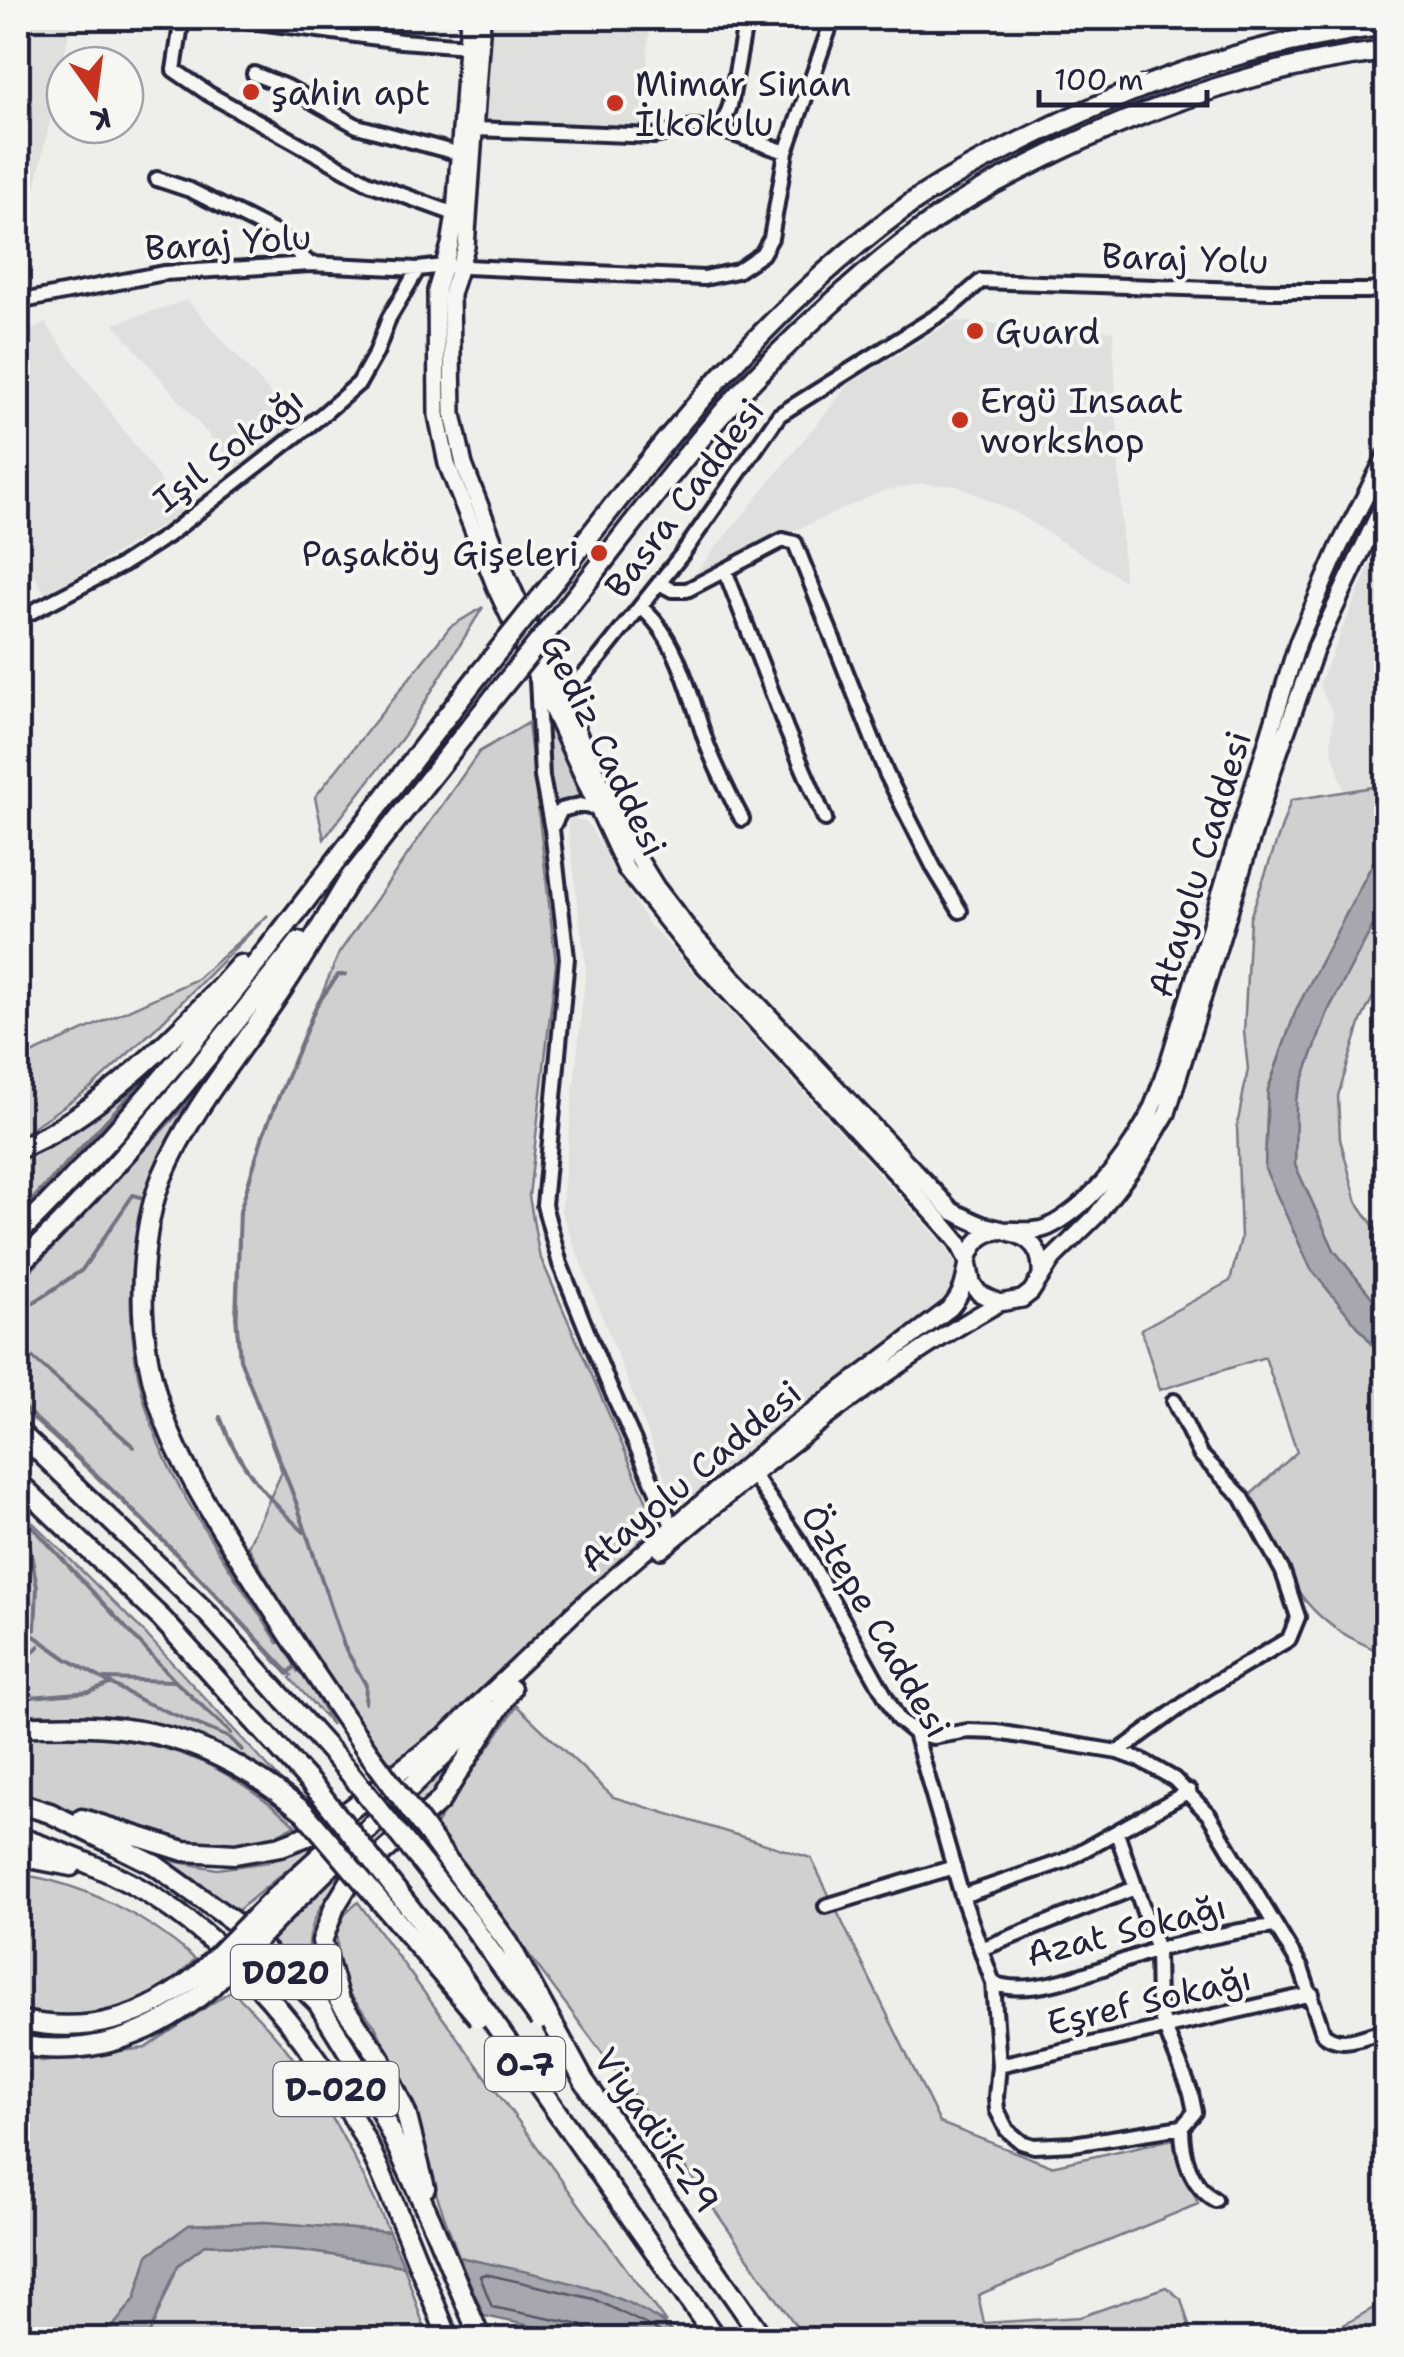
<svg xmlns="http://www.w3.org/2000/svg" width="1404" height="2357" viewBox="0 0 1404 2357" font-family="'Shantell Sans',sans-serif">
	<rect width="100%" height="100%" fill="#eeeeeb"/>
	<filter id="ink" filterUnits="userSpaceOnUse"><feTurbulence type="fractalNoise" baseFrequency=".01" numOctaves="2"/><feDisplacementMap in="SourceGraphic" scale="20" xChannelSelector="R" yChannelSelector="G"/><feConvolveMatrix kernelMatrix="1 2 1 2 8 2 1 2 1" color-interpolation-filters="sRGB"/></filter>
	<g filter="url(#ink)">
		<path fill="#dfdfde" d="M18,18h54l-38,176 -16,6z
			M485,18h165l-7,113 -164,-10z
			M187,300l110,123 -60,45 -123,-144z
			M953,321l160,10 11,250 -107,-68 -60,-27 -37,-2 -37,7 -85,38 -18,4 -84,47 -4,-3 158,-194z
			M45,323l139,189 -138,83 -28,-46v-211z
			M1386,526v259l-42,6 -13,-44 2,-34 -14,-28z
			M567,817l20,5 60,100 299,325 13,23 -14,36 -264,212 -120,-306 25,-244z"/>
		<path fill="#d0d0d1" stroke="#797986" stroke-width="2.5" d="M483,607l-77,126 -82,106 -9,-42 135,-170z
			M540,705l42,95 -22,2 -8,12z
			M528,723l28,241 -27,232 10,58 115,264c-15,35 -54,65 -82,91 -58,55 -115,109 -179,157l-61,-75 -84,-145 34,-74 -42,-113 -3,-26 3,-122 23,-76 76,-182 140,-201z
			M1386,785v53l-90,172 -28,79 -3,79 46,101 75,92v294c-15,-8 -34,-15 -48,-25 -48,-31 -66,-86 -89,-134l48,-44 -32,-95 -105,33 -19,-61 89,-48 11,-43 -4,-112 11,-57 -4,-37 6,-114 41,-118z
			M1386,901v70l-25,50 -23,75 2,43 17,63 29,42v71l-52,-65 -39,-85 1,-66 32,-88z
			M268,915l-110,111 -66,61 -74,50v-77l179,-81z
			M154,1068l-136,146v-54c52,-17 95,-57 136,-92z
			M188,1103c-72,121 -77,260 -8,385 30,53 65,104 98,155l4,-1 16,30 3,-2 31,55 -42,-47 2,-3c-88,-95 -177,-188 -274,-273v-117z
			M18,1508l122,120 145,157c-96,-62 -155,-72 -267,-71v-92l7,-40 -7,-50z
			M517,1706l96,91 198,61 129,265 111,43 122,-27 25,65 -220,91 6,28 96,-6 86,-30 15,12 12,40h-388l-162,-231 -209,-281z
			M71,1735c98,5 151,26 225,90 -13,6 -29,16 -43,19 -65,13 -173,-31 -235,-51v-55z
			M460,1747c-8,13 -14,29 -23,41 -40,51 -141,100 -127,176 2,9 9,19 13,28l-53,-53z
			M361,1809l-125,103 -81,-54 62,11 51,-7z
			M18,1874c64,9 129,42 177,85 -31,32 -66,65 -114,66 -20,1 -43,-5 -63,-7z
			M358,1902l308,421 -68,-33 -139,-33 -22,-61 -24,-94 -38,-76 -25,-31 -10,-24 -4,-39 9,-18z
			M232,1990c20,21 41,41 58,64 41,54 72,116 99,178l-124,-10 -76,3 -41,30 -13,44 -32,40 -85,1v-285l24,6 103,-13z
			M206,2244l92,6 106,16 24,73 -281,1 31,-75z
			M1386,2301v24l-26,14 -43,1z"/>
		<path fill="#a7a7af" stroke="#727281" stroke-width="2.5" d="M1386,838v63l-58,110 -32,88 -1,66 39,85 52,65v46l-75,-92 -46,-100 3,-79 28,-80z
			M265,2222l124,10 15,34 -106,-16 -92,-6 -28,21 -31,74h-44l32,-40 13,-44 41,-30z
			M459,2257c59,14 184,32 218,82h-84l-109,-23z"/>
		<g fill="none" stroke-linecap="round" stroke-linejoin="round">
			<path stroke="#575769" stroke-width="2.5" d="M589,2340l-1,-9 -7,-6 -89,-18 -12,-31 5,-2 109,25 65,32 6,9"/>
			<path stroke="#727281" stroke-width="4" d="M345,975h-7l-22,31 -53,129 -23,76 -4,106 4,42 56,143 48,144 22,39 -1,18
				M92,1116l20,-15
				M18,1187l8,-9
				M18,1217l157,-171
				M140,1226c-38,163 59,287 140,416
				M18,1282l177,-189 -28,53
				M18,1313l64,-43 51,-75 10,3
				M18,1345l116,102
				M18,1405c95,83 186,174 270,269l8,-9
				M220,1417c18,49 47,81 84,115
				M18,1511l157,170 56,52
				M25,1520l12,67 -2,43
				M30,1633l37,26 75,42 88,37 12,12
				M18,1667l21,-21
				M105,1679l70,2
				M18,1698l72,-6 20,-8"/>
			<g stroke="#22223b" stroke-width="20">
				<path id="minor" d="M182,18l-8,52 35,24 160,89 86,31
					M228,18l173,23 67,5
					M254,74l35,14 68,38 103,28
					M475,129l179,7 39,-9 28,3 65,22
					M721,130l9,-24 16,-88
					M157,179l33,11 84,42 36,32
					M18,302l146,-29 146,-9 108,5 26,-3 260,12 33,-7 25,-17 9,-16 15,-86 47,-134
					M725,570l62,161 38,88
					M659,583l13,7h15l96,-50 12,3 91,230 49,97 25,41
					M640,607c39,29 52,97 68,140 10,25 22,49 34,72
					M18,619l104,-54 45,-29 154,-120 38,-33 17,-30 13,-35 29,-49
					M537,679l5,98 10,53 15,128 -23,247 16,59 48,119 68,151
					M555,698l30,-24 15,-17 83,-104 96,-138 172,-108 30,-26 289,10h98l18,-3
					M552,828l9,-18 19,-5 18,4
					M753,1475l47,68 98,176 17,14 47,163 31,87 6,82 -3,32 1,13 10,20 14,12 13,4 39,-2 109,-17 13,-15 -4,-19 -33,-83 -1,-60 -40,-117
					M915,1733l18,4 35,-6 29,1 121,20 23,8 33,19 35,36 92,153 22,65c17,17 43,2 63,-3
					M1118,1752l87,-63 84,-50 9,-22 -15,-45 -41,-75 -42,-43 -26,-53
					M962,1896l102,-35 125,-70
					M826,1906l128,-39
					M981,1949l154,-61
					M993,1983c43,18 122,-22 166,-34 38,-9 77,-19 116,-23
					M999,2065l313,-71
					M1182,2127c0,28 8,58 33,73"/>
			</g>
			<g stroke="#22223b" stroke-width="22">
				<path id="major" d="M469,18l-14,196 -5,31 -14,46 1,124 10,49 49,124 130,281 64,81 254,275 14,17 10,20 4,21 7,10 20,10 23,-4 9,-7 22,-34 42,-41 44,-57 28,-47 104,-338 44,-125 71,-151
					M482,18l-16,229 -15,47 2,120 11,51 45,116 116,256 31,50 37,48 259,276c11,5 21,11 31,14 29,8 60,10 58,48
					M661,1550c107,-89 216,-178 338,-247
					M442,1739l137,-131 94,-81 119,-100 158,-119c24,-27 10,-50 30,-69 19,-17 46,-2 68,-12 39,-19 74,-64 95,-101 12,-19 18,-44 26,-65l129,-419 41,-95 47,-91"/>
			</g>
			<g stroke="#22223b" stroke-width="25">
				<path id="highway" d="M563,570c103,-134 212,-270 350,-368 39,-27 84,-49 127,-70 116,-56 218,-90 346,-107
					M564,611c69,-86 134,-178 213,-256 49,-49 103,-96 160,-137 37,-26 79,-46 119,-66 107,-51 213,-87 330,-101
					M352,875c-26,43 -51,88 -80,129 -39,56 -83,109 -110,173 -12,29 -17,65 -19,96 -6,126 42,200 107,301 38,60 77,119 118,178
					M347,883l147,-186
					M18,1149c79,-32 165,-119 222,-184
					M18,1234c173,-170 314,-371 463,-562
					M18,1266c103,-99 193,-212 281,-324
					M18,1431l191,184 138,155
					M18,1482l144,137 160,177
					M18,1727c123,-7 189,8 286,85
					M18,1803l32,10 105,52 86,62 77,76 50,81 62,134 51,122
					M82,1819l102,32 51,3 46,-8 44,-17 117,-90
					M18,1837c49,17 101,36 145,66 92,62 172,167 217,268 24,55 46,112 69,169
					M18,1856l53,10
					M274,1898l67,-61
					M287,1909l202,-199
					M18,2020c70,16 128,-1 183,-48
					M18,2045c74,13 138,-10 194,-59
					M584,2081l180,259
					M425,2188l-19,-75 -26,-55 -41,-58 -17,-59 13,-35 14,-23 91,-82 71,-112"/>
			</g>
			<use href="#minor" stroke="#f6f6f2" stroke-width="12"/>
			<use href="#major" stroke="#f6f6f2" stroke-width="15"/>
			<use href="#highway" stroke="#f6f6f2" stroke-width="18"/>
			<g stroke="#22223b" stroke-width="25" stroke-linecap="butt">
				<path id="highway-bridge" d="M481,672l82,-102
					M494,697l70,-86
					M368,1752l141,192 75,137
					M347,1770l122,151 71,99
					M322,1796l118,150 277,394
					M304,1812l175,206
					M201,1972l73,-74
					M212,1986l75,-77"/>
			</g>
			<use href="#highway-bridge" stroke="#f6f6f2" stroke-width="18"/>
		</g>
	</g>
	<g fill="#c8321e" stroke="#f6f6f2" stroke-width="4">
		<circle cx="251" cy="92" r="10"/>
		<circle cx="615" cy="103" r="10"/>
		<circle cx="975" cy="331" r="10"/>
		<circle cx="960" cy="420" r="10"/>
		<circle cx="599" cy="553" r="10"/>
	</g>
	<g text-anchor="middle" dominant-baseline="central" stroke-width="8" stroke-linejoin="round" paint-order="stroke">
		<g fill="#f6f6f2" stroke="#626272" stroke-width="2.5">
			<rect x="231" y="1945" width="110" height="54" rx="8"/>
			<rect x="485" y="2037" width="80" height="54" rx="8"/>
			<rect x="273.5" y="2062" width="125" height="54" rx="8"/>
		</g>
		<g font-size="32" font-weight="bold" fill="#22223b">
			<text x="286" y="1972">D020</text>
			<text x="525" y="2064">O-7</text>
			<text x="336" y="2089">D-020</text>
		</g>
		<g font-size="35" fill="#22223b" stroke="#f6f6f2" text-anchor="start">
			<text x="635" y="83">Mimar Sinan<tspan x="635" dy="40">İlkokulu</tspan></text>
			<text x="271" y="92">şahin apt</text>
			<text x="995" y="331">Guard</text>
			<text x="980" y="400">Ergü Insaat<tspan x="980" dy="40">workshop</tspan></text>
			<text x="579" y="553" text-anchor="end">Paşaköy Gişeleri</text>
		</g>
		<g font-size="35" fill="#22223b" stroke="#f6f6f2">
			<text transform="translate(228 242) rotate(-4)">Baraj Yolu</text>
			<text transform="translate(1185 258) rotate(2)">Baraj Yolu</text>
			<text transform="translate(228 449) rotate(-38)">Işıl Sokağı</text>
			<text transform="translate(684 498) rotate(-53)">Basra Caddesi</text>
			<text transform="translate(604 745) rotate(64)">Gediz Caddesi</text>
			<text transform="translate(1199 864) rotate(-73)">Atayolu Caddesi</text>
			<text transform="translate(690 1476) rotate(-40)">Atayolu Caddesi</text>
			<text transform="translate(876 1621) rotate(60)">Öztepe Caddesi</text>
			<text transform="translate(1126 1930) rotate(-14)">Azat Sokağı</text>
			<text transform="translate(1149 2000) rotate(-13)">Eşref Sokağı</text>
			<text transform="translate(657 2130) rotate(55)">Viyadük-29</text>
		</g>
	</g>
	<rect width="1404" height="2357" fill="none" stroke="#f6f6f2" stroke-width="60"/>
	<rect x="30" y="30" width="1344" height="2297" fill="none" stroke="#22223b" stroke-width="4" filter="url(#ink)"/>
	<g transform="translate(95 95) rotate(166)"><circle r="48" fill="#f6f6f2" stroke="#a1a1a9" stroke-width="2.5"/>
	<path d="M0-8L18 38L0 25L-18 38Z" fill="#c8321e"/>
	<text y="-15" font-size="28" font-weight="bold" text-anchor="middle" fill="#22223b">K</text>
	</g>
	<path d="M1039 90v15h168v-15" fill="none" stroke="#22223b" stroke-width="5"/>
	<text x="1054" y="90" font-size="30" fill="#22223b" stroke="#f6f6f2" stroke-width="8" paint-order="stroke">100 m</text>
</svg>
